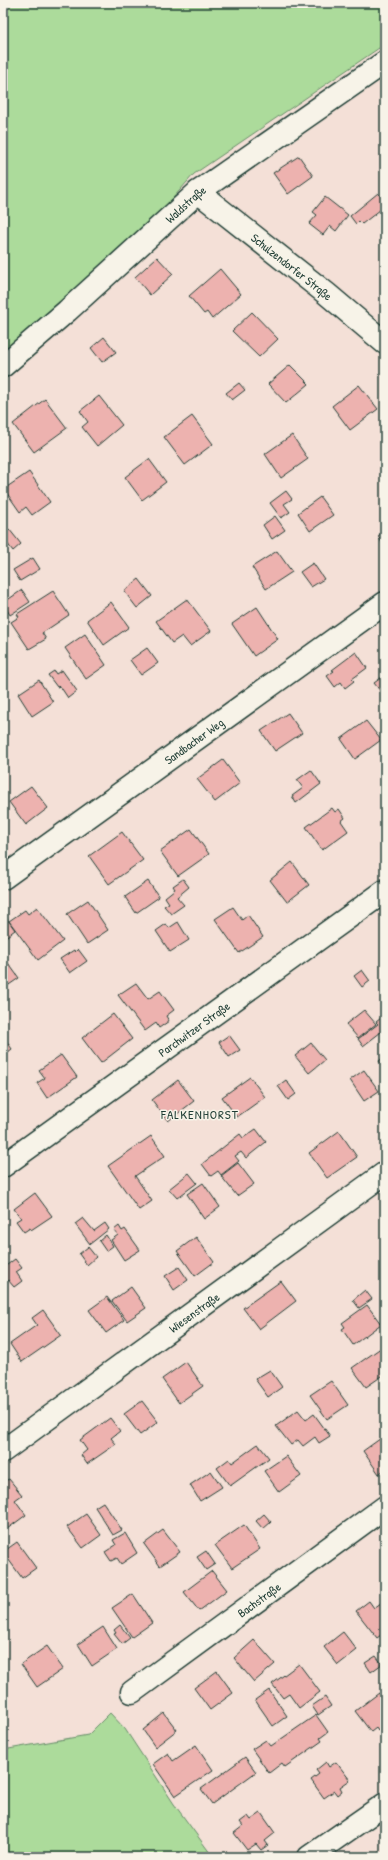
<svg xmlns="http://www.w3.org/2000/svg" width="388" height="1860" viewBox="0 0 388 1860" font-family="'Patrick Hand',sans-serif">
	<rect width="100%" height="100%" fill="#f4e0d7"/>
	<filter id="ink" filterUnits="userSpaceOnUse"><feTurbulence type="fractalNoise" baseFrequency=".025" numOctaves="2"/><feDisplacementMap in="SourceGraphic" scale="8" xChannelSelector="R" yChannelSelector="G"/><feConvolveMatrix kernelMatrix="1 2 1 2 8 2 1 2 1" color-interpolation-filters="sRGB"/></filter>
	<g filter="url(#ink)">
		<path fill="#acdb9b" stroke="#668c68" d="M3,3h382v41l-191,130 -41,47 -150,132z
			M110,1713l15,16 49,75 39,53h-210v-107l85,-15z"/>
		<path fill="#edb2af" stroke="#1f3d34" d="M299,156l14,20 -25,18 -15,-21z
			M378,193l7,9v4l-23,18 -3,-3 -3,3 -6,-8z
			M325,197l23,18 -12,16 -6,-5 -7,9 -14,-11 8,-9 -4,-3z
			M385,222v13l-6,-8z
			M157,257l16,17 -23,21 -15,-18z
			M220,269l21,25 -29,25 -5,-7 -3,2 -15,-18z
			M252,312l26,27 -19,18 -27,-26z
			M104,337l12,15 -14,10 -11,-14z
			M290,365l19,19 -23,19 -18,-19z
			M239,383l6,7 -13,10 -6,-7z
			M359,385l19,24 -28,21 -18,-24z
			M99,396l23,29 -25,21 -15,-19 6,-5 -8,-11z
			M45,399l22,29 -33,24 -21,-28z
			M192,416l21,28 -28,21 -21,-28z
			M292,435l16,24 -27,19 -16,-24z
			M149,459l17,23 -24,18 -17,-23z
			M29,472l21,30 -18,13 -6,-8 -6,5 -16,-23z
			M286,491l6,8 -8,5 6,8 -9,6 -11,-15z
			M320,497l13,18 -23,16 -12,-18z
			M275,516l10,14 -13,9 -9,-14z
			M9,529l12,15 -8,7 -10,-13v-5z
			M385,531v17l-7,-12z
			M277,551l15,21 -26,17 -14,-22z
			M33,558l7,11 -20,12 -7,-11z
			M313,563l11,16 -13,8 -11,-15z
			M139,579l13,17 -15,12 -13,-17z
			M22,590l8,12 -20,13 -7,-12z
			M53,591l16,24 -27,18 4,6 -17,10 -18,-27 8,-5 -2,-3z
			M187,599l24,32 -21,15 -8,-10 -10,7 -16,-22z
			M111,602l18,25 -25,18 -17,-25z
			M257,607l21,32 -24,17 -22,-32z
			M85,634l21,31 -20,14 -21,-31z
			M147,648l11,15 -17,12 -11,-15z
			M356,652l11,16 -15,11 2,2 -9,7 -4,-6 -6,5 -8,-11 7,-5 -2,-1z
			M62,670l15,21 -9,7 -8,-12 -3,1 -9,-12 6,-4 2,3z
			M385,675v22l-11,-14z
			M39,680l14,22 -21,14 -14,-22z
			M288,713l14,20 -27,18 -14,-20z
			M366,721l15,19 -26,19 -14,-20z
			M223,760l17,23 -25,19 -18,-23z
			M311,770l10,14 -25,19 -4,-7 11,-8 -6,-8z
			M31,786l17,22 -22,17 -17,-23z
			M332,808l3,4 4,-3 6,9 -4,3 7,10 -26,19 -16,-23z
			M191,829l18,25 -31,22 -18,-25z
			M122,832l21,28 -34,24 -20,-28z
			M292,862l17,23 -22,17 -17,-22z
			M183,879l6,8 -12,10 7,8 -13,9 -7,-8 5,-3 -4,-6 10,-8 -2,-3z
			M148,881l11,16 -23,16 -11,-16z
			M88,900l20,30 -21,14 -20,-30z
			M37,907l26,34 -25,19 -29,-39 16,-11 3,4z
			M233,907l9,13 6,-5 15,22 -24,16 -24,-34z
			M5,916l10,14 -12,9v-21z
			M178,922l11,18 -19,12 -14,-21 10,-7 3,4z
			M78,949l9,12 -17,12 -10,-14 14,-9 1,2z
			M3,956l16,22 -16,11z
			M362,970l8,11 -8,6 -8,-11z
			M136,983l12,16 12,-8 14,19 -8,6 3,5 -10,7 -3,-5 -11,8 -27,-36z
			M364,1010l12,14 -18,14 -12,-14z
			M113,1014l19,25 -31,24 -19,-25z
			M385,1015v14l-22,17 -5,-7 20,-15 -2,-2z
			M229,1035l11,15 -11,7 -10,-15z
			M3,1036l9,13 -9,7z
			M311,1043l14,17 -16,13 -14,-17z
			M61,1055l16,22 -30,21 -10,-15 8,-5 -6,-8z
			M385,1056v14l-6,-9z
			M364,1070l15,21 -15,10 -14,-21z
			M250,1077l15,20 -28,20 -15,-20z
			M178,1080l16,21 -26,20 -16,-21z
			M286,1080l10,14 -8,6 -10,-14z
			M256,1129l10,13 -20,16 -5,-6 -6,4 4,5 -18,14 -3,-4 -7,5 -9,-12 38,-30 3,4z
			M339,1131l18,26 -30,21 -18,-25z
			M151,1136l14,20 -30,20 17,25 -13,9 -31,-44z
			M238,1163l16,21 -17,12 -16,-20z
			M189,1173l8,10 -20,15 -8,-9z
			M203,1183l17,24 -16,12 -17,-25z
			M35,1193l17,23 -21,14 -1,-2 -6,4 -8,-11 5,-3 -7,-9z
			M83,1218l11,13 11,-8 4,6 -19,15 -15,-20z
			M119,1226l3,5 3,-2 15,21 -16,10 -13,-20 7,-5 -4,-5z
			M106,1235l7,11 -7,5 -7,-10z
			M196,1237l18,25 -19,14 -18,-25z
			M88,1247l8,10 -9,8 -8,-11z
			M15,1259l7,9 -6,4 6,9 -8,6 -6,-7 -5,5v-17z
			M179,1267l9,13 -14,10 -9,-14z
			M281,1281l15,20 -37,28 -16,-21z
			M131,1287l15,21 -19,13 -15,-20z
			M365,1290l7,9 -13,9 -6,-8z
			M107,1297l17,23 -18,13 -17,-23z
			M367,1305l14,19 -28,21 -11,-16 3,-2 -3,-4z
			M43,1310l18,25 -39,27 -12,-18 27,-19 -5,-7z
			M385,1345v29l-19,13 -14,-19z
			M186,1362l17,24 -24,17 -17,-24z
			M270,1370l12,17 -14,10 -13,-18z
			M331,1381l17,24 -21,14 -17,-24z
			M142,1401l16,21 -18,13 -16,-21z
			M298,1410l8,10 8,-6 16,22 -11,7 -4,-6 -12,9 -5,-6 -7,5 -15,-19z
			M110,1418l10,13 -9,7 5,6 -29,20 -6,-9 6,-5 -7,-10z
			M384,1436l1,33 -6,5 -16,-23z
			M258,1444l11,14 -39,28 -13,-18 12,-9 3,4z
			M286,1456l15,20 -22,16 -15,-21z
			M211,1471l11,16 -22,14 -10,-16z
			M9,1479l13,16 -7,5 11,15 -23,17v-50z
			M103,1502l19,28 -9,5 -18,-28z
			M86,1514l15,21 -18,13 -16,-21z
			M264,1514l7,8 -8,7 -7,-8z
			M244,1525l16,24 -28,19 -17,-23z
			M163,1530l17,22 -20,14 -16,-22z
			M125,1533l12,20 -16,11 -4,-6 -6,3 -6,-9 11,-7 -3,-5z
			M17,1542l19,26 -14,10 -19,-26z
			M206,1551l9,13 -9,6 -9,-13z
			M212,1571l15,19 -28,21 -15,-19z
			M133,1594l19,29 -20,14 -20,-29z
			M385,1600v32l-8,6 -21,-27 13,-10 5,7z
			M120,1625l10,13 -8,6 -8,-10 2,-1 -2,-3z
			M103,1627l14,22 -25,17 -14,-22z
			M343,1632l14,18 -19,15 -14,-18z
			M254,1640l21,24 -21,18 -20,-24z
			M47,1646l16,23 -26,18 -16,-23z
			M376,1656l6,8 -11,8 -6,-9z
			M299,1664l21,28 -21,16 -10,-14 -6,4 -11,-14z
			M217,1671l16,22 -23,17 -16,-22z
			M269,1690l18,26 -14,10 -18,-26z
			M379,1693l6,7v25l-7,6 -2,-3 -5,4 -16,-21z
			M325,1697l6,9 -13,9 -6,-9z
			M164,1713l13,17 -22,17 -12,-17z
			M316,1715l12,17 -8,6 2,3 -37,26 -3,-4 -13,10 -17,-24 14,-9 5,6z
			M196,1745l17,25 -38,26 -22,-32 15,-11 5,8z
			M245,1757l11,15 -44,32 -11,-15z
			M326,1762l3,5 7,-5 14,18 -10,7 2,4 -5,4 -3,-4 -10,7 -13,-18 8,-6 -3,-4z
			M261,1813l14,20 -10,8 3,4 -7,5 -5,-6 -9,6 -13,-17 9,-7 -3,-4 8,-6 3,4z"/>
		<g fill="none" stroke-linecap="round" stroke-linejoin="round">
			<g stroke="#1f3d34" stroke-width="25">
				<g id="minor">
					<path id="s1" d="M198,192l129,102 58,49"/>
					<path id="s2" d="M3,366l64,-55 131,-119 187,-130"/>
					<path id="s3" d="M3,878l382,-275"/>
					<path id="s4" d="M3,1166l382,-275"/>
					<path id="s5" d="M3,1451l382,-278"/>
					<path id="s6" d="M132,1692l253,-185"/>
					<path d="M309,1857l76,-53"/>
				</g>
			</g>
			<use href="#minor" stroke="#f7f3e8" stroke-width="22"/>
		</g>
	</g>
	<g text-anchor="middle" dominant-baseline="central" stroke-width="3" stroke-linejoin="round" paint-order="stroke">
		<g font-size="12" fill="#1f3d34" stroke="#f7f3e8">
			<text stroke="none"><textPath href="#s2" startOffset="244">Waldstraße</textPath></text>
			<text stroke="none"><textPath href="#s1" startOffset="120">Schulzendorfer Straße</textPath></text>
			<text stroke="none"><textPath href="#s3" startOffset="235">Sandbacher Weg</textPath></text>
			<text stroke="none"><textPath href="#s4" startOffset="235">Parchwitzer Straße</textPath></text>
			<text stroke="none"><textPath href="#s5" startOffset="236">Wiesenstraße</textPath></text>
			<text stroke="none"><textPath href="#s6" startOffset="157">Bachstraße</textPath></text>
		</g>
		<g font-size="13" letter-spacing="1" fill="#1f3d34" stroke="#f7f3e8">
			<text x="200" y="1114">FALKENHORST</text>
		</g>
	</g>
	<rect width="388" height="1860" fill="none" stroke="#f7f3e8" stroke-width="16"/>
	<rect x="8" y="8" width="372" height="1844" fill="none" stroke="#1f3d34" stroke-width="1.5" filter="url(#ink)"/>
</svg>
